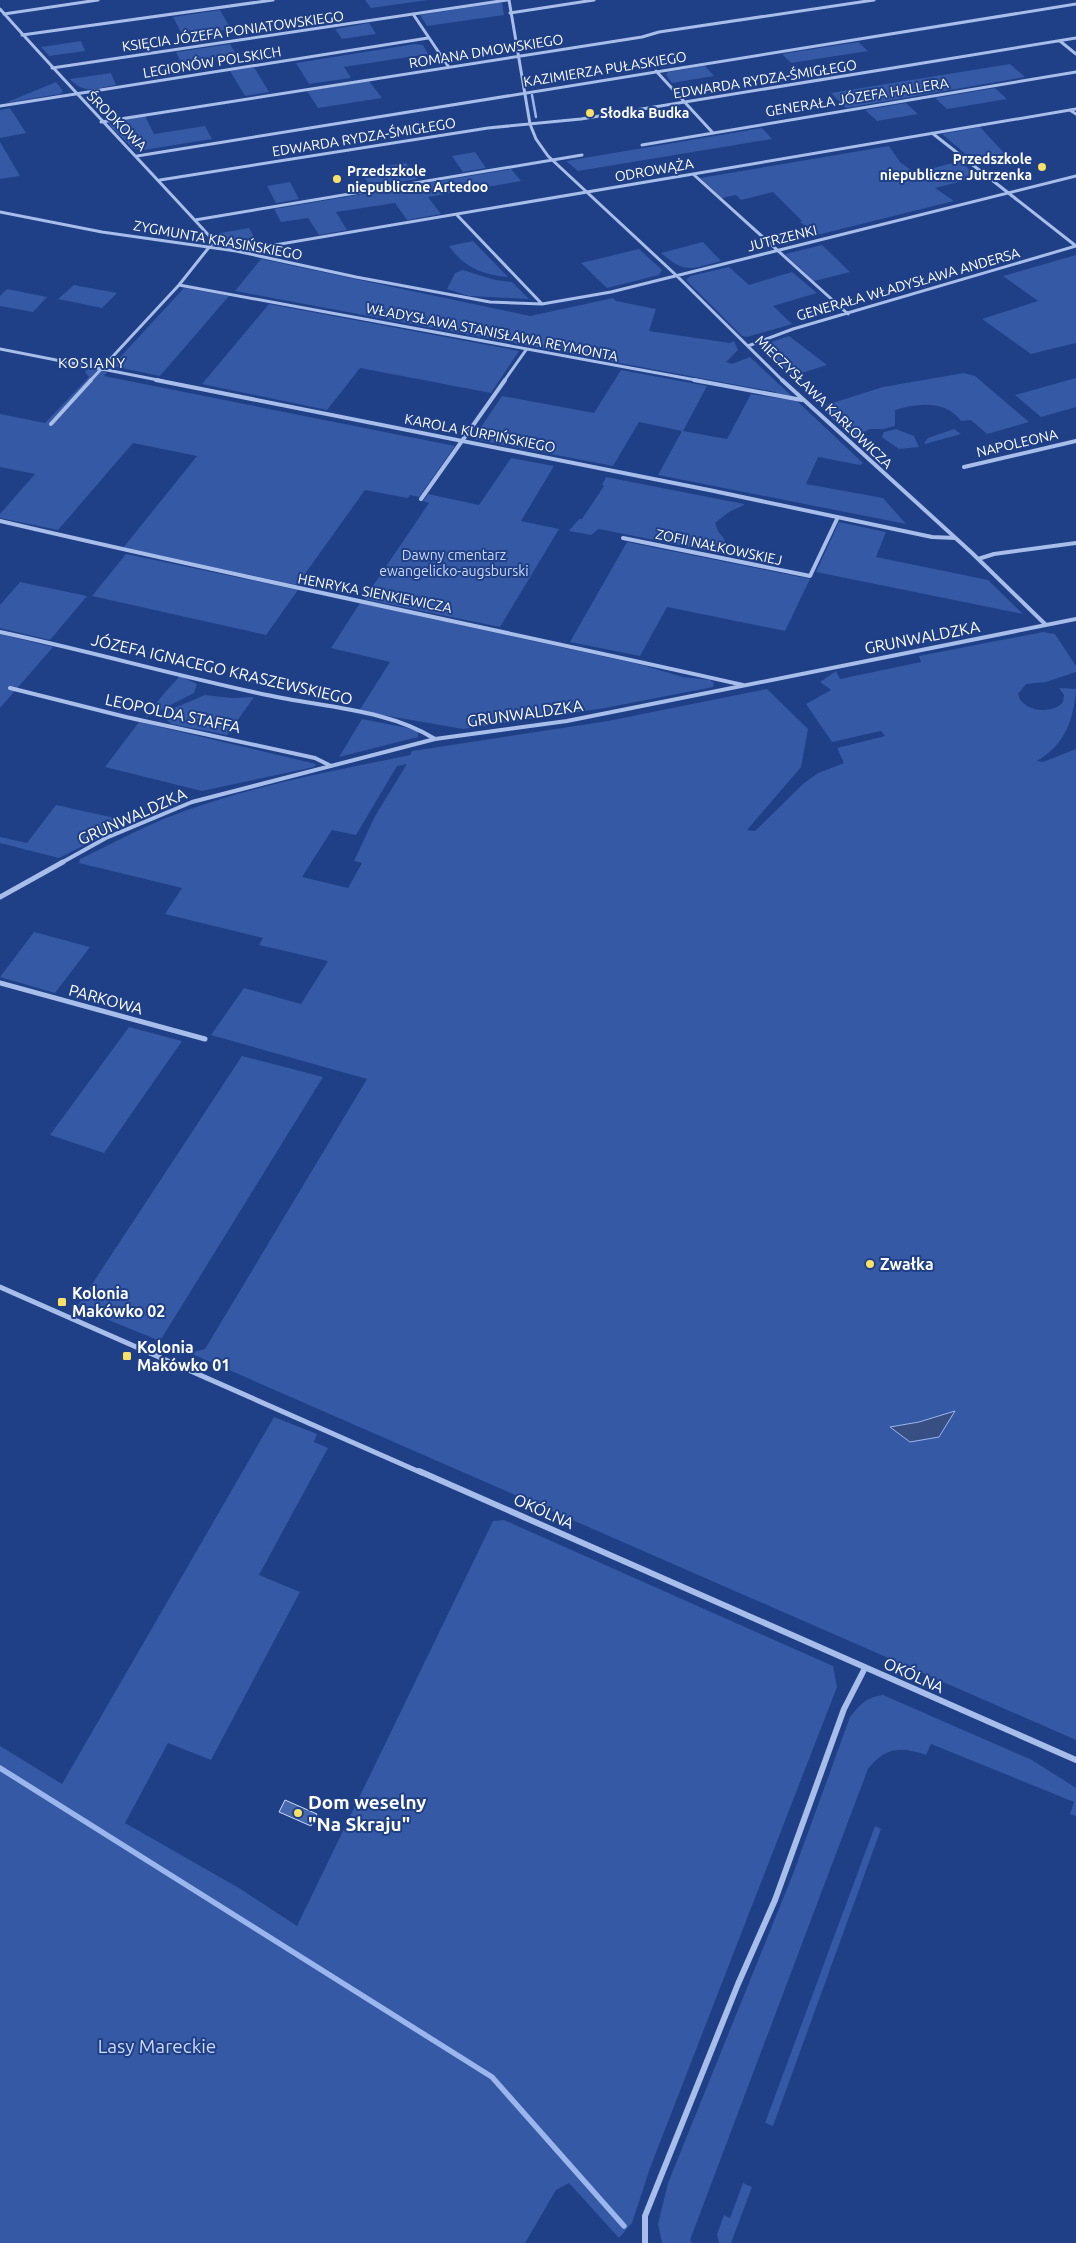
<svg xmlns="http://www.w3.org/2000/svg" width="1076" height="2243" viewBox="0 0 1076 2243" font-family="Ubuntu,sans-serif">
	<rect width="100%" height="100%" fill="#1f3f86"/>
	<path fill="#3559a5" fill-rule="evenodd" d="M365,0h63l-57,8z
		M497,3h5l2,12 -77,11 -7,-11z
		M220,10l11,19 -48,7 -10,-19z
		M369,23l7,11 -34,5 -7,-10z
		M81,41l4,10 -36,5 -8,-9z
		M858,42l10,9 -77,12 -9,-9z
		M230,44l6,10 -55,9 -5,-11z
		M415,44l8,1 5,9 -84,13 7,11 -42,6 -13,-21z
		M1010,64l15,13 -179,31 -15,-15z
		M705,66l9,10 -42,7 -6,-8 2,-3z
		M254,67l15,25 -24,4 -15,-25z
		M111,73l5,12c-19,3 -32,10 -46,-6z
		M369,81l13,17 -64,10 -11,-17z
		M56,82l7,9 -3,3 -55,9z
		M995,88l12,11 -60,10 -12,-11z
		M906,103l12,11 -41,7 -12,-11z
		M10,108l16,25 -26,5v-28z
		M145,116l9,18 51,-8 7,13 -68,11 -10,-1 -25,-24 4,-4z
		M980,127l26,28 -31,7 -33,-28z
		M762,128l10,11 -194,32 -12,-10z
		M0,142l20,34 -20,3z
		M889,146l11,16 15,11 45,-12 18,16 -43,11 19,13 -137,34 -17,-13 2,-1 -29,-29 -32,8 -5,-5 -14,3 -22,-20z
		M475,152l11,16 -23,4 -11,-16z
		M406,163l11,16 -47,8 -10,-17z
		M511,169l10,12 -93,16 13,17 -34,6 -12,-17 -59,9 11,18 -28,5 -11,-17 -27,4 -7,-13z
		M290,182l9,17 -23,4 -9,-17z
		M249,228l10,17 -31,3 -13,-14z
		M473,241l35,36c-25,-2 -45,-10 -59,-31z
		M703,242l18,19c-30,8 -36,13 -60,-8z
		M822,245l28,27 -36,9 -29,-27z
		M639,249l23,21 -3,5 -52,13 -26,-25z
		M1076,255v88l-45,11 -49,-35 56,-18 -35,-25z
		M261,259l269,57 83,-18 3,3 40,8 -7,22 81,12 4,-2 4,9 -12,12 6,2 18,-7 113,106 -3,2 -42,-8 -12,27 77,14 23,26 -248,-49 24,-44 -43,-9 -26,44 -140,-27 29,-43 92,17 27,-43 86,16 -24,45 44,8 24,-45 32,5 -8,-7 -540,-101z
		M729,267l20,18 43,-13 25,21 -44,13 19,18 -45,13 -5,-1 -56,-56 4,-4z
		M463,270l32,10 17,2 17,17 -60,-3 -22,-7 8,-16z
		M74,285l43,8 -15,15 -44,-9z
		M184,288l45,8 -69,80 -48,-10z
		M7,289l40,8 -14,15 -33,-6v-10z
		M269,304l250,47 -28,42 -131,-25 -33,42 -125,-26z
		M789,336l38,29 -35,11 -28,-28 1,-4z
		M89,368l18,4 -3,4 351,70 -36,51 -9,-2 -2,3 -43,-8 -68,95 -174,-37 74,-92 -64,-13 -75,87 -58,-12v-4l35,-40 -35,-7v-53l45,9 44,-46 -4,-5z
		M964,373l11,3 54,46 -42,12 -16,-14 -10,1c-15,-21 -44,-18 -66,-11v16l-12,3h-13l-18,8 -28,-26 2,-6 57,-18z
		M1076,378v29l-35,10 -26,-22z
		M896,429l18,7 5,11 -20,2 -16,-11 -1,-2 2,-4z
		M954,429l7,5 -36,10 -1,-1 4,-5z
		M511,458l43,8 -33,55 38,8 -59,98 -136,-28 65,-96 -6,-2 5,-7 51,11z
		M606,477l138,27v1l-15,7 -14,11 3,8 7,9 -6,13 -120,-24 -8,6 -22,-4 10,-12h3l22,-33 -2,-1z
		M839,522l47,10 -10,25 112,23 35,34 -207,-42z
		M627,542l183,37 -25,52 -118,-24 -27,49 -70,-14z
		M126,554l172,36 -32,45 -174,-39z
		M20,582l67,14 -37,44 -50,-12v-23z
		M360,603l282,62 41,12 27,3 4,3 -1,4 -108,21 -142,21 -104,-18 31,-49 -59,-14z
		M1043,632l12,2 21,32v6l-30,10 -20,2 -8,10c4,18 34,21 45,8l1,-7 -5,-7 17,1c-2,30 -11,56 -39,72l6,1 33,-13v991l-886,-387 15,-4 162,-270 -156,-44 33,-47 57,16 27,-43 -69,-16 4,-7 -98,-24 17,-26 -103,-25 1,-4c29,-14 57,-29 86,-41 78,-31 162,-46 244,-63l2,-4 196,-30 159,-32 41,40 -7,38 -54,63 8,1 49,-48 14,-10 26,-10 -7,-15 48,-12 -4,-5 -49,11 -26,-38 25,-14 -11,-8 16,-11 4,8 81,-17 -2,-6zM407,764l-32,52 -21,45 8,2 -14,25 -46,-11 30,-47 24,5 41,-69z
		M0,634l53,13 -53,61z
		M180,676l17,8 -3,9 -49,25 20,-26z
		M205,695l26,3 23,-1 -27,38 -55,-11 -8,-6 8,-9z
		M362,719l56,11v7l-79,20z
		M139,722l177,42 -2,3 -112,24 -97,-24z
		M56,805l59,13 7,8 -63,32 -59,-15v-6l27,6z
		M34,932l56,15 -35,46 -55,-16z
		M129,1027l53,14 -78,112 -54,-18z
		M242,1056l81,21 -163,264 -83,-34z
		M274,1417l43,17 -3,8 14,6 -69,127 41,17 -89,168 -43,-17 -43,80 114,65 58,38 196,-405 11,-1 329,146 4,21 -187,481 -18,55 -13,15 -50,-55 -13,7 -31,53h-525v-497l62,38z
		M883,1695l149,65 44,28v28l-6,-2 4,-12 -143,-58 -5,11c-25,-9 -41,-8 -58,14l-178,471 2,3h-30l-4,-19 10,-41 125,-309 57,-157c10,-13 17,-20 33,-22z
		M875,1826l6,3 -108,297 -8,-3z
		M743,2183l9,4 -21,56h-12l-2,-9 7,-19 6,3z"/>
	<path fill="#384f84" stroke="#9bb6ec" d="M955,1411l-16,26 -29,5 -20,-15 29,-5z"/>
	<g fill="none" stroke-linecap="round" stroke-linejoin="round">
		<path stroke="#9bb6ec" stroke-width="2.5" d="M532,95l4,22"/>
		<path stroke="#9bb6ec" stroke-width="5.5" d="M0,1768l492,309 132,149"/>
	</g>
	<path fill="#4768af" stroke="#ccdaf8" d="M285,1800l32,14 -6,12 -32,-14z"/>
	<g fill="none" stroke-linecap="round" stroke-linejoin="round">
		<path stroke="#a7bdea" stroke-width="3" d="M509,0l21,124 6,15 12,17 129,120 106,105
			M0,9c70,79 143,154 214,232l-35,44 -89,96
			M510,13l84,-13
			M4,14l94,-14
			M413,14l35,52
			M22,35l251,-35
			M1060,41l16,13
			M52,68l455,-68
			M656,71l57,62
			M0,106l428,-68
			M1070,110l6,4
			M101,122l541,-85 17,-5 215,-32
			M932,133l144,113
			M642,145l434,-73
			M137,156l939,-152
			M693,174l155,140
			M160,180l328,-52 93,-9 495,-81
			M0,212l102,20 134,19 120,26 134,25 52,2 69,-12 465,-116
			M456,214l86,90
			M195,220l387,-65
			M239,251l837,-142
			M179,285l522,96
			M748,346l45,-17 283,-83
			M0,349l163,32
			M504,381l22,-31"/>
		<path stroke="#a7bdea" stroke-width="4" d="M156,380l553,110 223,47 23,1
			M694,380l108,20
			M782,380l190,173 74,72
			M51,424l40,-44
			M964,467l112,-26
			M421,499l84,-119
			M0,521c247,58 496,108 743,164
			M623,538l187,38 28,-59
			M978,559l16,-5 82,-11
			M0,632c89,19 177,44 267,63 54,12 121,14 168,44
			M10,688l116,29 189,41 16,8
			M61,863l45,-25 86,-36 243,-63 132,-18 509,-102"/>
		<path stroke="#a7bdea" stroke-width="5" d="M0,897l63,-35
			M0,983l205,56
			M0,1287l422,186"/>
		<path stroke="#a7bdea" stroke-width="6" d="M419,1471l657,289
			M645,2243v-27l93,-232 37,-84 69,-191 21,-41"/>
	</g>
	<g fill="#f9e167" stroke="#1f3f86" stroke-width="2">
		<circle cx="590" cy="113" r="5"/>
		<circle cx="1042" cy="167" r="5"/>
		<circle cx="337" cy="179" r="5"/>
		<circle cx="870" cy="1264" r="5"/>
		<rect x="57" y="1297" width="10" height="10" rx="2.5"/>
		<rect x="122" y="1351" width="10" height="10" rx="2.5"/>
		<circle cx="298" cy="1813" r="5"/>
	</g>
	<g text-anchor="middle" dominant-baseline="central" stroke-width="4" stroke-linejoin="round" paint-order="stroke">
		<g font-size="14" fill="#fff" stroke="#1f3f86">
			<text transform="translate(233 31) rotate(-8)">KSIĘCIA JÓZEFA PONIATOWSKIEGO</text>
			<text transform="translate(486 51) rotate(-9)">ROMANA DMOWSKIEGO</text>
			<text transform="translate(212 62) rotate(-9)">LEGIONÓW POLSKICH</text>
			<text transform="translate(605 69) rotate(-9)">KAZIMIERZA PUŁASKIEGO</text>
			<text transform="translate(765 79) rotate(-9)">EDWARDA RYDZA-ŚMIGŁEGO</text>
			<text transform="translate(857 97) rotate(-9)">GENERAŁA JÓZEFA HALLERA</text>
			<text transform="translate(117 121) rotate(45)">ŚRODKOWA</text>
			<text transform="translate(364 137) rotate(-9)">EDWARDA RYDZA-ŚMIGŁEGO</text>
			<text transform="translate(654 170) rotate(-10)">ODROWĄŻA</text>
			<text transform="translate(782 238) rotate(-14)">JUTRZENKI</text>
			<text transform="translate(218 240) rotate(10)">ZYGMUNTA KRASIŃSKIEGO</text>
			<text transform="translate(908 284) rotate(-16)">GENERAŁA WŁADYSŁAWA ANDERSA</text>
			<text transform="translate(492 332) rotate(11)">WŁADYSŁAWA STANISŁAWA REYMONTA</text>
			<text transform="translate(824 402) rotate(44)">MIECZYSŁAWA KARŁOWICZA</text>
			<text transform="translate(480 433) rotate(11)">KAROLA KURPIŃSKIEGO</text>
			<text transform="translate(1017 443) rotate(-13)">NAPOLEONA</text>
			<text transform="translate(719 547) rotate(12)">ZOFII NAŁKOWSKIEJ</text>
			<text transform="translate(375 593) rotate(11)">HENRYKA SIENKIEWICZA</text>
		</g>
		<g font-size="14" font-weight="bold" fill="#fff" stroke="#1f3f86" text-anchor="start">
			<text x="600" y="113">Słodka Budka</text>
			<text x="1032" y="159" text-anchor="end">Przedszkole<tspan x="1032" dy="16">niepubliczne Jutrzenka</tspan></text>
			<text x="347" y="171">Przedszkole<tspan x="347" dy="16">niepubliczne Artedoo</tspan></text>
		</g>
		<g font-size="14" fill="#ccdaf8" stroke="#1f3f86">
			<text x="454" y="555">Dawny cmentarz<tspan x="454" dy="16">ewangelicko-augsburski</tspan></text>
		</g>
		<g font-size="15" letter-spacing="1" fill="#fff" stroke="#1f3f86">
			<text x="92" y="362">KOSIANY</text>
		</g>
		<g font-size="16" fill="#fff" stroke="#1f3f86">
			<text transform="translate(922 637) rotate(-11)">GRUNWALDZKA</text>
			<text transform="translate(222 669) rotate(13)">JÓZEFA IGNACEGO KRASZEWSKIEGO</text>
			<text transform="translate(173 713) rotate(12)">LEOPOLDA STAFFA</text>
			<text transform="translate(525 713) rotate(-8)">GRUNWALDZKA</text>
			<text transform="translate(132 816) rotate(-24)">GRUNWALDZKA</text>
			<text transform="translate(106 999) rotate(15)">PARKOWA</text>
			<text transform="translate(544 1511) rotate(24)">OKÓLNA</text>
			<text transform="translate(914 1675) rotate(24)">OKÓLNA</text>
		</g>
		<g font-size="16" font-weight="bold" fill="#fff" stroke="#1f3f86" text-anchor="start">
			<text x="880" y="1264">Zwałka</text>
			<text x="72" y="1293">Kolonia<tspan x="72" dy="18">Makówko 02</tspan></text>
			<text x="137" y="1347">Kolonia<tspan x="137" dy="18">Makówko 01</tspan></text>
		</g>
		<g font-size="19" font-weight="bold" fill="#fff" stroke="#1f3f86" text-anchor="start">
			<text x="308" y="1802">Dom weselny<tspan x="308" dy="22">"Na Skraju"</tspan></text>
		</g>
		<g font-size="19" fill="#ccdaf8" stroke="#1f3f86">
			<text x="157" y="2046">Lasy Mareckie</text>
		</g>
	</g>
</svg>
